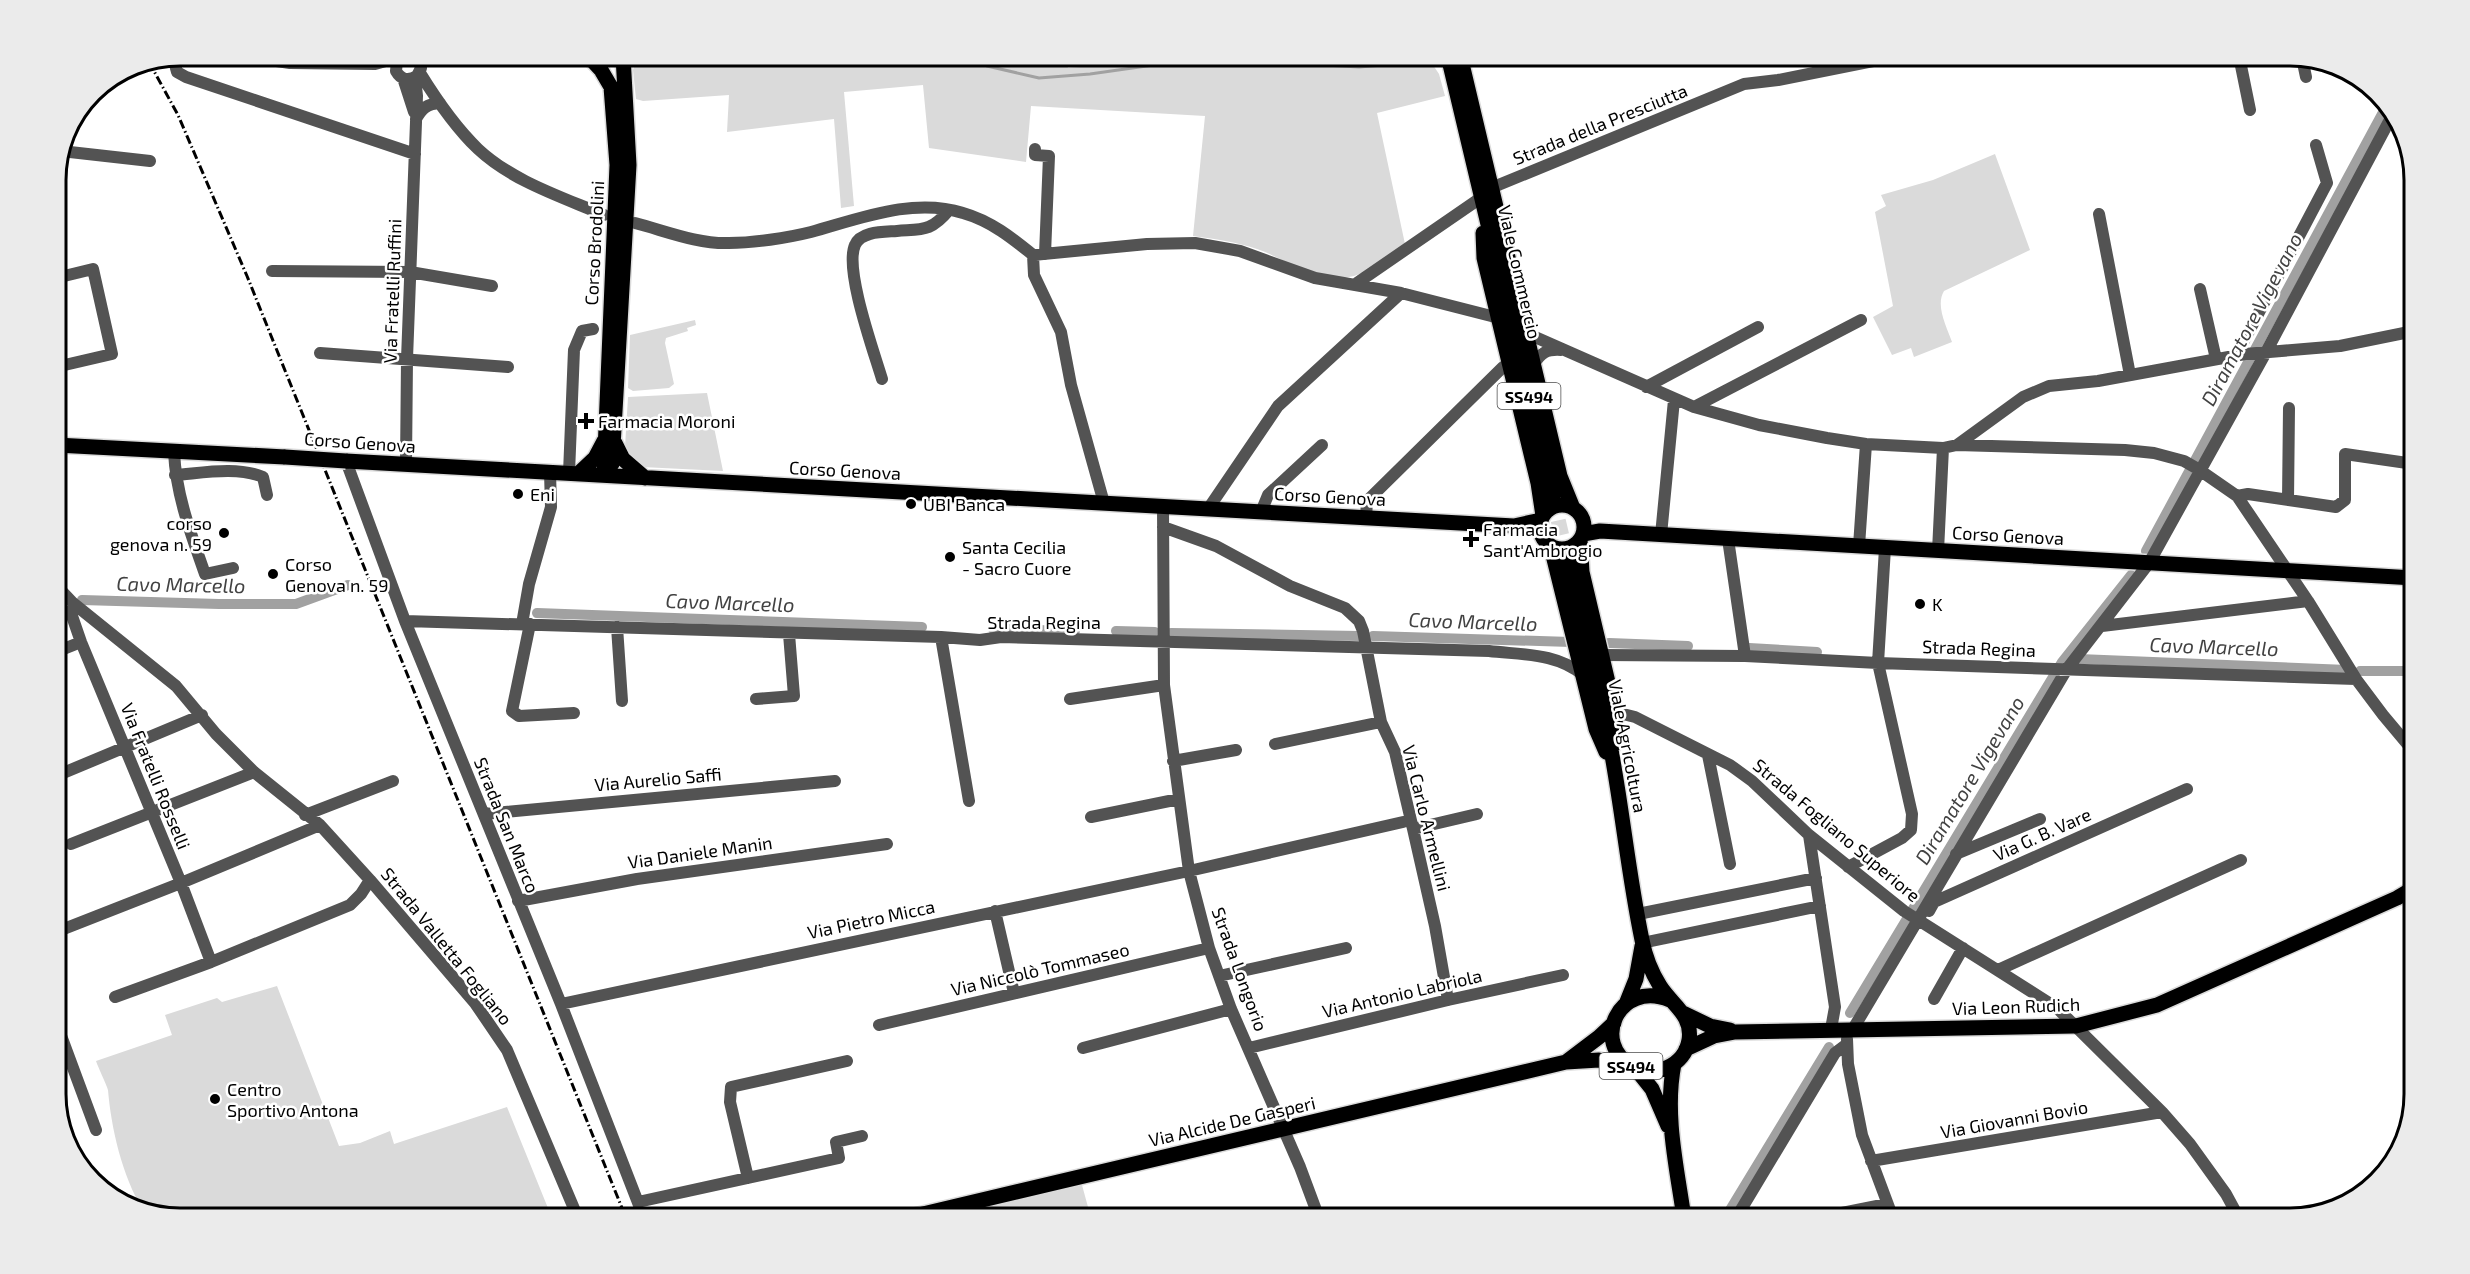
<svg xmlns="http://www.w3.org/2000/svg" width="2470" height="1274" viewBox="0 0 2470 1274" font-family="'Exo 2',sans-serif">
	<rect width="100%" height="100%" fill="#fff"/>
	<path fill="#dadada" d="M637,56h427l4,12 64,-5 20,-7h82l122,5 48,-5 18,1 9,5 8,12 6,22 -68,17 28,131c-13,9 -36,28 -51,32 -35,9 -65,-16 -97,-27 -21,-7 -42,-10 -64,-13l12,-120 -174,-10 -5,56 -97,-14 -6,-63 -79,7 10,114 -13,2 -7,-89 -107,13 2,-37 -86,6 -7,-2 -3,-29z
		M1995,154l35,96 -86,41c-9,15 3,36 8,51l-38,15 -3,-9 -19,7 -19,-38 20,-11 -18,-94 11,-6 -5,-11 52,-15z
		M695,320l1,5 -9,3 1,3 -22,7 -1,5 9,41 -5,4 -36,3 -5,-3 2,-53z
		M707,393l16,78 -81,-4 -13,-10 -4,-10 3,-50z
		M277,986l62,160 21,-3 30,-12 4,13 113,-37 45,111h-372l-37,-8c-21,-34 -32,-83 -35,-120 0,-2 -10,-23 -12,-29l76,-26 -7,-20 52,-17 5,4z
		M1082,1185l9,33h-21l-2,-7 -31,7h-97z"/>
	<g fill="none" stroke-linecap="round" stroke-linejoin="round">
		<path stroke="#a1a1a1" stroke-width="3" d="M979,56l8,10 52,12 51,-4 113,-16 156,9 84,-7
			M1461,57l8,-1"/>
		<path stroke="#a1a1a1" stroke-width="10" d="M2146,551l241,-446
			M82,600l137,4h77l52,-19
			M537,613l385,14
			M993,629l82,2
			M1116,631l39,1
			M1171,633l188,3
			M1373,636l198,6
			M1609,643l79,3
			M1749,648l68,4
			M2079,659l268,11
			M2360,671h54
			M1850,1013l212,-351 69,-87
			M1725,1218l104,-171"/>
		<path stroke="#d9d9d9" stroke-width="15" stroke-dasharray="15 8" stroke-linecap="butt" d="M1553,498l14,60"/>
		<g stroke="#dbdbdb" stroke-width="18">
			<path id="major" d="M588,56l13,14 10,17 6,78 -13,310
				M591,56l6,3 17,-3
				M1448,56l105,442
				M1454,56l9,12 97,408 13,32
				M1483,233l1,25 54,225 5,33
				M615,443l8,16 22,19
				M56,445l229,12
				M346,461l1168,65 27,-6
				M612,464l17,-299 -6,-109
				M578,474l17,-16 9,-17
				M1540 527a22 22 0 1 1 44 0a22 22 0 1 1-44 0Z
				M1583,534l17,-3 814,47
				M1580,540l2,32 33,140 1,31
				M1551,547l45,182 10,23
				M1567,558c14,60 31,120 42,181 13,66 19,134 33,201 3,16 10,33 18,46 12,19 33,29 29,54 -4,25 -34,39 -56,27 -43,-23 -15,-88 37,-67
				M1626,1004l10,-25 6,-33
				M1683,1013l27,13 20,4
				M1686,1049l28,-13 21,-4 341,-6 81,-21 240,-107 17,-10
				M1566,1062l33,-25 15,-14
				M1674,1064c-10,50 3,104 10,154
				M1636,1069l16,20 16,37
				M906,1218l660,-156 33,-2 32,6"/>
		</g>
		<path stroke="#535353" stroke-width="12" d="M242,56l48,7 85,1 25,-7
			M403,56l-6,5 -1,10c5,9 12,10 21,5l4,-8 -3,-10 -4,-2
			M2239,56l11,54
			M173,57l4,15 9,5 229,77
			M418,58l29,-2
			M2302,58l4,19
			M420,73c16,26 35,54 58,76 34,32 84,48 126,66
			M403,78l11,34
			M416,119c6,-11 11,-15 24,-16
			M64,143l2,-11
			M1035,149v6l14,1 -4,98
			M61,151l89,10
			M60,184v-29
			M1491,188l253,-104 34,-4 120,-24
			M2099,214l31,161
			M635,223c31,8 62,21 94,20 24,0 58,-5 82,-11 48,-13 102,-35 152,-19 28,8 49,25 70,42l114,-11 48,-1 45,8 75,27 86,15 98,25
			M1033,255l1,20 27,57 10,53 33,118
			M272,271l138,1 82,14
			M56,278l37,-9 19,85 -56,13
			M1357,283l125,-86
			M2200,289l16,70
			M1526,333l168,74 65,18 68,13 39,6 77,4 14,-3 66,-48 26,-11 49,-5 147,-27 95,-8 74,-15
			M320,353l188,14
			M2236,356l91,-173 -11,-38
			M1533,365c8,-12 13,-16 28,-15
			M882,379c-8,-27 -38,-110 -27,-134 6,-14 29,-13 42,-14 25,-2 34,1 52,-21
			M1646,387l112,-60
			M1694,407l167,-87
			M1957,445l168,5 29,3 30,8 14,8 39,27 71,105 48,78 27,36 31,37
			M174,452c2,43 17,82 31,122l28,-6
			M346,461l59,160 156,383 83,214
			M406,464l1,-105 10,-263 -2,-19
			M569,473l5,-123 8,-19 11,-2
			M175,475c27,-2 62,-9 88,2l4,18
			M2237,496l11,-2 88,13 9,-7v-46l69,10
			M2288,500l1,-92
			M1163,507l1,178 25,186 20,77 22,61 69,158 19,51
			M1208,509l70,-103 123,-113
			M1261,512l7,-17 54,-50
			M1366,518l1,-17 136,-134
			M1163,527l53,19 74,40 55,22 14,13 4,10 18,91 14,30 18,77 22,97 13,74
			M1661,535l13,-135
			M1728,539l17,117
			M1859,546l7,-102
			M1938,551l5,-103
			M56,585l17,18 103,83 40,48 38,38 66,53 50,55 105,123 32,47 71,168
			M73,603l-1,13 9,26 100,241 30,79
			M405,621l536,16 39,3 21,-3 488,14c34,4 68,2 94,24
			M522,624l7,-40 22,-77 -1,-35
			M530,624l-18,87 7,5 55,-3
			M2102,626l206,-25
			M617,627l5,74
			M941,637l28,164
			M56,652l25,-10
			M1602,655l143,1 133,7 478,16
			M756,699l38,-3 -5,-62
			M1070,699l94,-14
			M1615,712l20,5 95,48 22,16 57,54 95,76 153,97 105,104 28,32 36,50 13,24
			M1275,744l106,-22
			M1708,755l22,109
			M1173,761l63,-11
			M56,776l146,-61
			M484,814l351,-33
			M305,815l88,-34
			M1091,817l88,-18
			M1413,829l64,-15
			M1809,835l26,172 -4,22
			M71,844l183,-72
			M1956,854l84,-35
			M1848,867l54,-29 9,-8 1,-16 -34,-151 7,-115
			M518,901l119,-22 250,-35
			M995,911l19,82
			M1929,911l5,-9 253,-113
			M1638,914l178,-36
			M56,932l125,-49 139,-58
			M1642,943l178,-37
			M1998,970l243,-110
			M1219,976l127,-28
			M115,997l96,-35 139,-57 11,-11 9,-14
			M1934,999l29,-51
			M561,1004l628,-133 214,-49
			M56,1022l40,108
			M879,1025l330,-77
			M1853,1029l214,-360 82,-106 116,-209 129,-242
			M1847,1039l1,25 14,71 31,83
			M1083,1048l148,-39
			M1249,1048l199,-48 115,-25
			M1871,1161l291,-49
			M748,1178l-18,-76 1,-15 116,-26
			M638,1202l201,-44 -3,-16 26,-6
			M1736,1218l99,-165 12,-9
			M1817,1218l70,-14
			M2207,1218l30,-4"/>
		<use href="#major" stroke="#000" stroke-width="15"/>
		<path stroke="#000" stroke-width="3" stroke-dasharray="9 3 1.5 3" stroke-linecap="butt" d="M149,62l29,53 69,161 379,942"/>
		<g stroke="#dbdbdb" stroke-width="18" stroke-linecap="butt">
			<path id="major-bridge" d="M285,457l61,4"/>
		</g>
		<use href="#major-bridge" stroke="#000" stroke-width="15"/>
	</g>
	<g fill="#000" stroke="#fff" stroke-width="2">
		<path d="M583 412h6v6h6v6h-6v6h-6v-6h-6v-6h6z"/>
		<circle cx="518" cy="494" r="6"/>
		<circle cx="911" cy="504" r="6"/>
		<circle cx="224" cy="533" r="6"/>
		<path d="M1468 530h6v6h6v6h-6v6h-6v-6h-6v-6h6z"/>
		<circle cx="950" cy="557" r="6"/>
		<circle cx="273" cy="574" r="6"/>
		<circle cx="1920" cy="604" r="6"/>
		<circle cx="215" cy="1099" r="6"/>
	</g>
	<g text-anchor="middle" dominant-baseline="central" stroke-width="5" stroke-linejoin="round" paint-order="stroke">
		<g fill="#fff" stroke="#4c4c4c" stroke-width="1.5">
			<rect x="1497.5" y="383" width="63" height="26" rx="4.5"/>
			<rect x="1599.5" y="1053" width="63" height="26" rx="4.5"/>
		</g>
		<g font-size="16" font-weight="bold" fill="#000">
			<text x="1529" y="396">SS494</text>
			<text x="1631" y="1066">SS494</text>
		</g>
		<g font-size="18" fill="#000" stroke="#fff">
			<text transform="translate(1600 124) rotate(-22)">Strada della Presciutta</text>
			<text transform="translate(594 243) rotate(-87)">Corso Brodolini</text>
			<text transform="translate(1520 272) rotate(77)">Viale Commercio</text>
			<text transform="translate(392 291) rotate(-88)">Via Fratelli Ruffini</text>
			<text transform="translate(360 442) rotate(4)">Corso Genova</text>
			<text transform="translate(845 470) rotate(3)">Corso Genova</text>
			<text transform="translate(1330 496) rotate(3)">Corso Genova</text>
			<text transform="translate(2008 535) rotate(3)">Corso Genova</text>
			<text x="1044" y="622">Strada Regina</text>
			<text transform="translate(1979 648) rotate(2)">Strada Regina</text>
			<text transform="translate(1628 746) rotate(79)">Viale Agricoltura</text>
			<text transform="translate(156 776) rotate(68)">Via Fratelli Rosselli</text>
			<text transform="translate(658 779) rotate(-5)">Via Aurelio Saffi</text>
			<text transform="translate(1427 818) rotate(76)">Via Carlo Armellini</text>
			<text transform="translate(507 825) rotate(68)">Strada San Marco</text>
			<text transform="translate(1837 830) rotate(40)">Strada Fogliano Superiore</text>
			<text transform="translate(2042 834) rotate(-24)">Via G. B. Vare</text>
			<text transform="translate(700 852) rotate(-8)">Via Daniele Manin</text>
			<text transform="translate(871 919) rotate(-12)">Via Pietro Micca</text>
			<text transform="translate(447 946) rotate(51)">Strada Valletta Fogliano</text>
			<text transform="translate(1040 969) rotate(-13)">Via Niccolò Tommaseo</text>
			<text transform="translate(1240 969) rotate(70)">Strada Longorio</text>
			<text transform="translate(1402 993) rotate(-13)">Via Antonio Labriola</text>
			<text transform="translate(2016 1006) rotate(-2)">Via Leon Rudich</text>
			<text transform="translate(2014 1119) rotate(-10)">Via Giovanni Bovio</text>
			<text transform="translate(1232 1121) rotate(-13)">Via Alcide De Gasperi</text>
		</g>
		<g font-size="18" fill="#000" stroke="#fff" text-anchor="start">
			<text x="598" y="421">Farmacia Moroni</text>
			<text x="530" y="494">Eni</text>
			<text x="923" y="504">UBI Banca</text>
			<text x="212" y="523" text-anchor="end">corso<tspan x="212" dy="21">genova n. 59</tspan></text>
			<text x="1483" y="529">Farmacia<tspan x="1483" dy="21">Sant'Ambrogio</tspan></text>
			<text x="962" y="547">Santa Cecilia<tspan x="962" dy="21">- Sacro Cuore</tspan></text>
			<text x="285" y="564">Corso<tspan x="285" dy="21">Genova n. 59</tspan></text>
			<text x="1932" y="604">K</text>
			<text x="227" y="1089">Centro<tspan x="227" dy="21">Sportivo Antona</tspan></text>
		</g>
		<g font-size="20" font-style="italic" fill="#424242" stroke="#fff">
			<text transform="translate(2251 319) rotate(-62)">Diramatore Vigevano</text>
			<text transform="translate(181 584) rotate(1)">Cavo Marcello</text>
			<text transform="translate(730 602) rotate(2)">Cavo Marcello</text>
			<text transform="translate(1473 621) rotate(2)">Cavo Marcello</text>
			<text transform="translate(2214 646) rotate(2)">Cavo Marcello</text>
			<text transform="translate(1969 780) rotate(-59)">Diramatore Vigevano</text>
		</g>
	</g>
	<path d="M0 0H2470V1274H0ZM180 66H2290A114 114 0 0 1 2404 180V1094A114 114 0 0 1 2290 1208H180A114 114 0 0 1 66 1094V180A114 114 0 0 1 180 66Z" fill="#ebebeb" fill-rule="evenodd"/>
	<path fill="none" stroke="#000" stroke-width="3" d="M180 66H2290A114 114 0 0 1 2404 180V1094A114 114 0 0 1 2290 1208H180A114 114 0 0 1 66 1094V180A114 114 0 0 1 180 66Z"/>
</svg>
